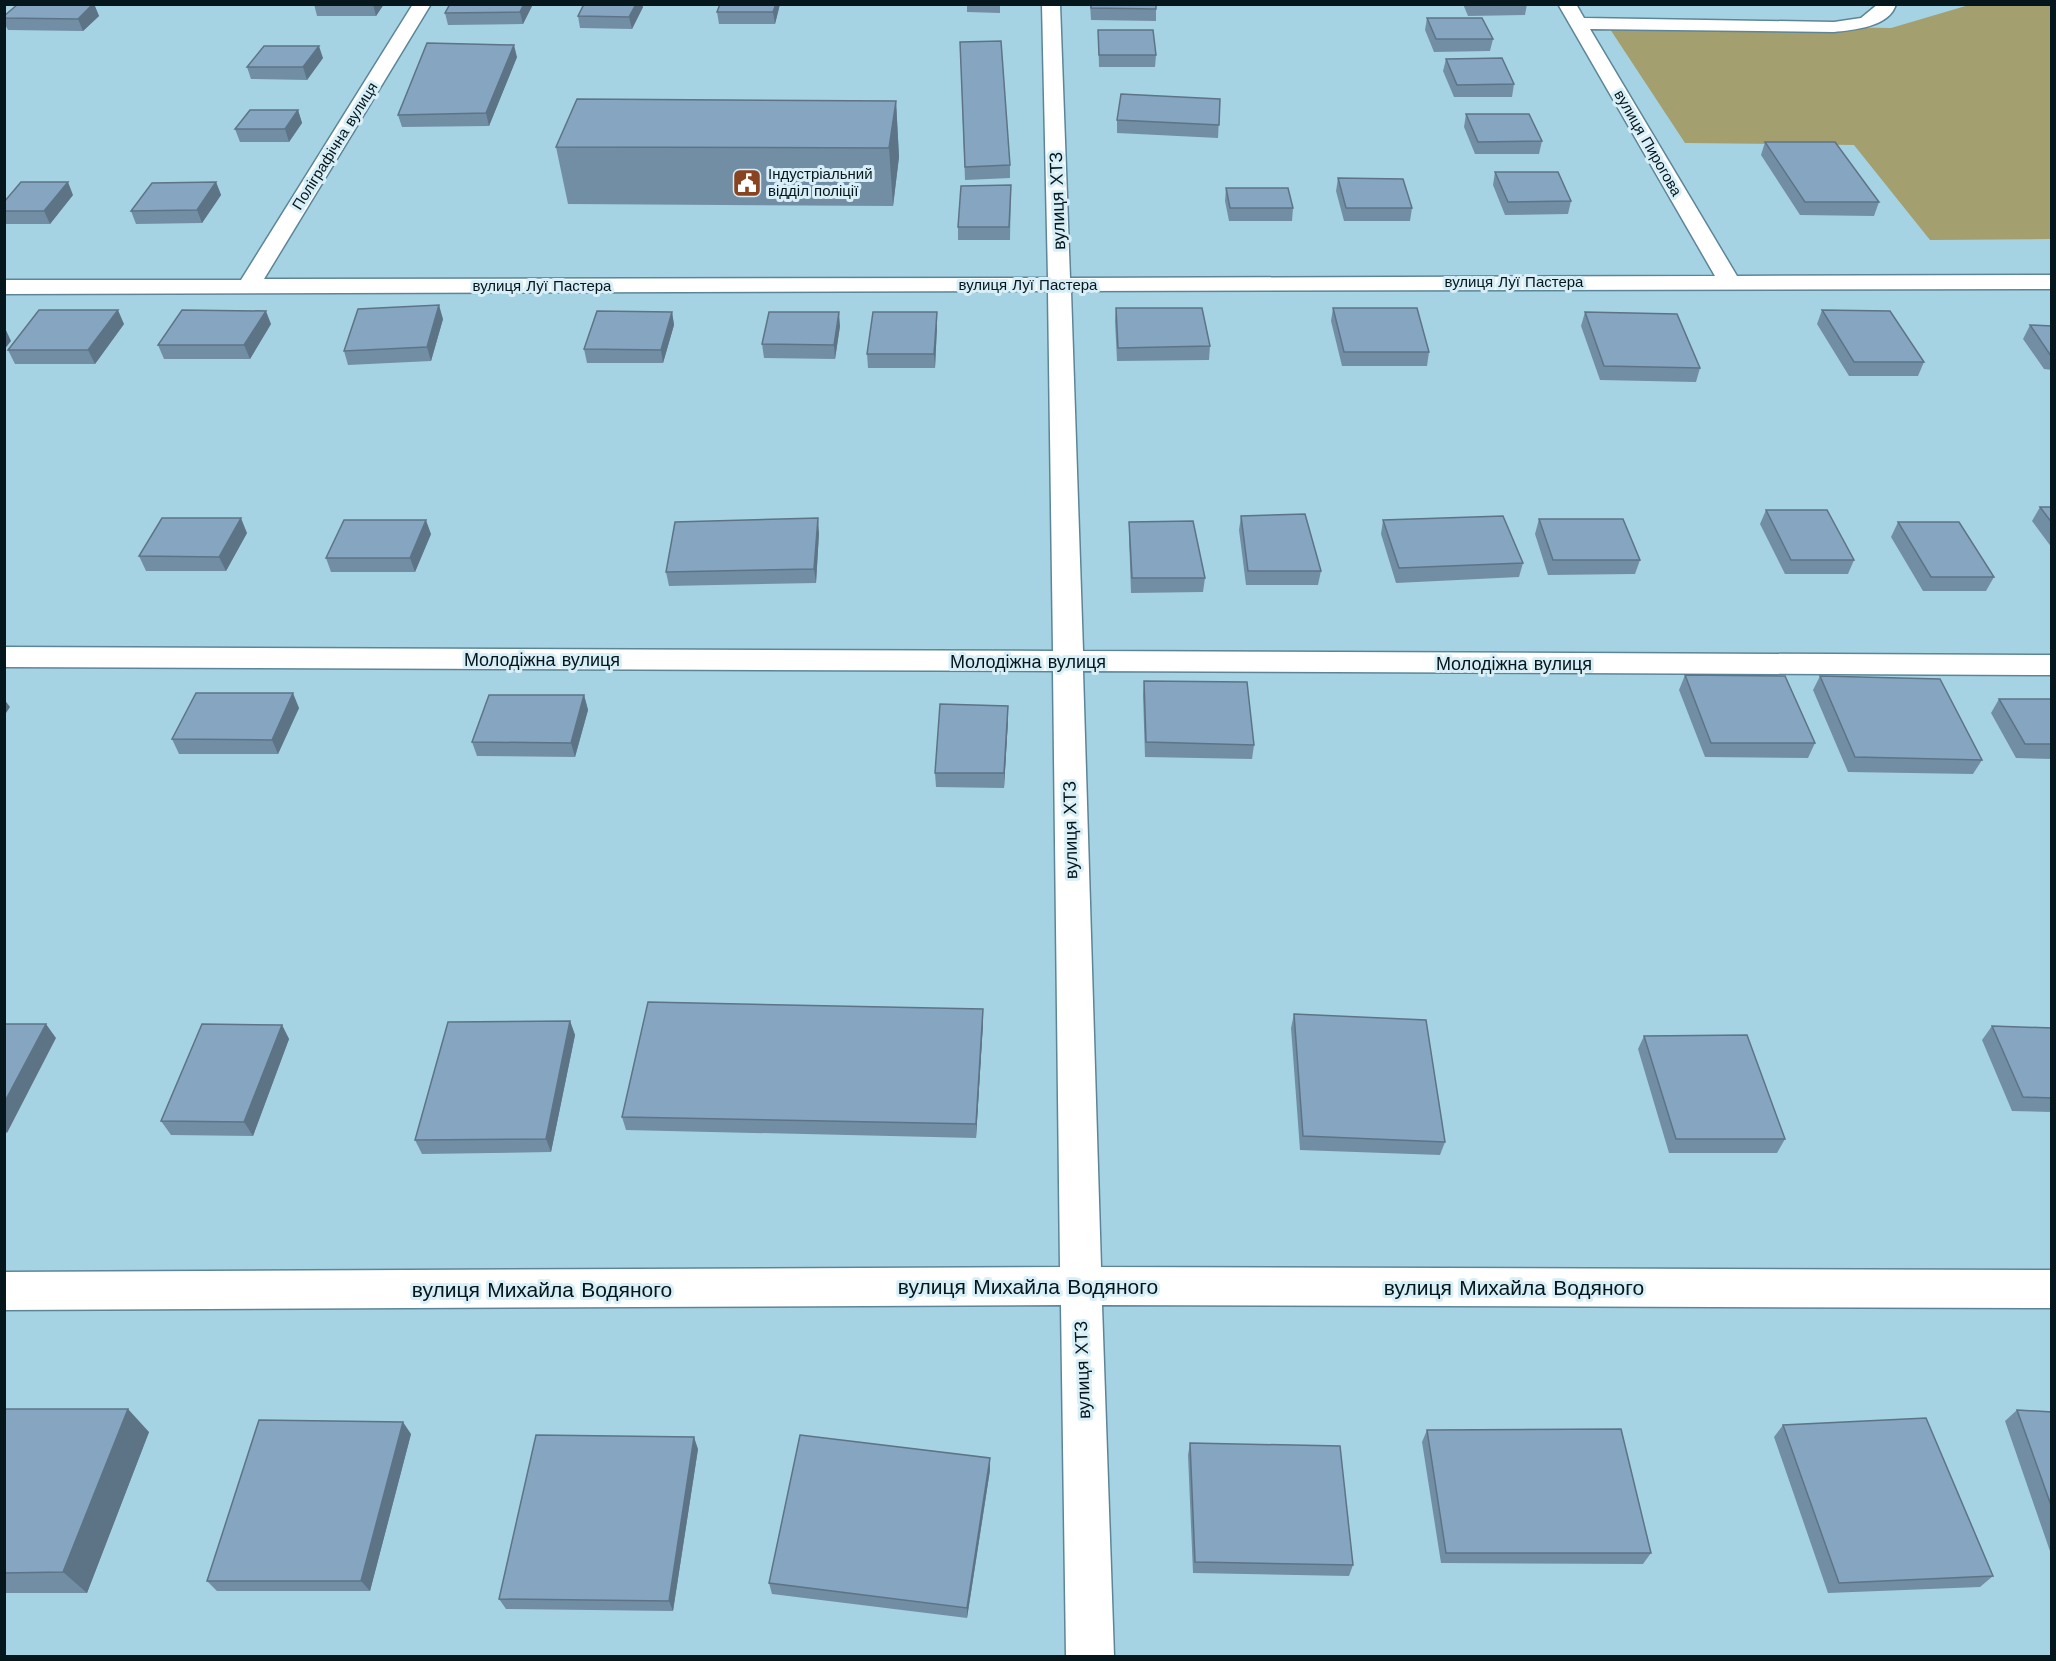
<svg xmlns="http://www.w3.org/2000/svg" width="2056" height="1661" viewBox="0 0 2056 1661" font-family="'Work Sans',sans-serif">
	<rect width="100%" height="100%" fill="#a6d3e4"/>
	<path fill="#a39f6f" d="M1969,5h82v234l-121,1 -76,-95 -169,-2 -79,-120 285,5z"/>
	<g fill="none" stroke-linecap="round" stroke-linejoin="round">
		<g stroke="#5c8697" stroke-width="3">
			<path id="minor" d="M413,4h18l-167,275 784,-1 -6,-274h18l10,274 645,-2 -157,-272h18l8,14 250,4 27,-4 17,-14h18c-6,23 -43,26 -62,28l-244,-3 147,247 315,-1v14l-981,2 12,360 969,4v20l-969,-4 18,596 951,3v38l-950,-3 12,351h-48l-5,-351 -1057,5v-38l1056,-5 -7,-596 -1049,-4v-20l1049,4 -5,-360 -1044,3v-14h237z"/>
		</g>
		<use href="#minor" fill="#fff" fill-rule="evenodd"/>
	</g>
	<path fill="#728ea5" d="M18,4h76l5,12 -16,15 -75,-1 -4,-7v-7z
		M314,4h70l-8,12h-59z
		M533,4l-10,20 -75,1 -3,-12z
		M780,4l-5,20h-56l-2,-12z
		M967,4h33v9l-33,-1z
		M1090,4h66v17l-65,-1z
		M1463,4h64l-2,11 -57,1z
		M643,7l-11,22 -52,-1 -2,-12z
		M1427,18l66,21 -3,12 -56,1 -9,-22z
		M1098,30l58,25 -1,12h-56z
		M960,42l50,123v13l-45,2z
		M517,57l-28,69 -87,1 -4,-12z
		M323,58l-16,22 -56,-1 -4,-12z
		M1446,59l68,25 -2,13h-58l-11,-26z
		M1220,99l-2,39 -101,-5v-13z
		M896,101l3,56 -6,49 -325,-2 -12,-57z
		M298,110l4,13 -13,19h-49l-5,-13z
		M1466,114l76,27 -3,13h-64l-11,-27z
		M1765,142l114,60 -5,14 -74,-1 -39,-60z
		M1495,172l76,29 -3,13 -63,1 -12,-30z
		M1338,178l74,30 -2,13h-66l-8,-30z
		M216,182l5,13 -19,28 -66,1 -5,-13z
		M1011,185l-1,55h-52v-13z
		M1226,188l67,20 -1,13h-63l-4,-20z
		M73,195l-23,29h-46v-22z
		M1116,308l94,38 -1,14 -92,1 -2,-40z
		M1333,308l96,44 -2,14h-85l-11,-45z
		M1822,310l102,52 -6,14h-69l-32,-52z
		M672,312l2,13 -11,38h-76l-3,-14z
		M1585,312l115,56 -4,14 -96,-2 -19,-54z
		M443,319l-12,42 -83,4 -4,-14z
		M124,324l-29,40h-80l-7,-14z
		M271,324l-21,35h-86l-6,-14z
		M2030,325l22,1v44l-8,-1 -21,-30z
		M840,326l-5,33 -71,-1 -2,-14z
		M937,326l-2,42h-67l-1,-14z
		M2040,507h12v41l-20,-27z
		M1766,510l88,50 -6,14h-63l-25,-50z
		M1241,516l80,55 -3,14h-72l-7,-55z
		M1539,519l101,41 -5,14 -87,1 -13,-41z
		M1383,520l140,43 -4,14 -123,6 -15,-49z
		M1129,522l76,56 -2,14 -72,1 -2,-56z
		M1898,522l96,55 -8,14h-63l-32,-54z
		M247,533l-21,38h-80l-7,-15z
		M819,533l-3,50 -147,3 -3,-14z
		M431,534l-16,38h-84l-5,-14z
		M1685,675l130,68 -7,15 -103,-1 -26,-67z
		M1820,676l162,84 -9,14 -125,-2 -35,-82z
		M1144,681l110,64 -2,14 -107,-2 -2,-62z
		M584,695l4,15 -13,47 -98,-1 -5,-14z
		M1999,699h53v60l-36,-1 -25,-45z
		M1008,706v14l-4,68 -68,-1 -1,-14z
		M299,708l-21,46h-99l-7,-15z
		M1294,1014l151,128 -5,13 -140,-5 -9,-122z
		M570,1021l5,14 -24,117 -129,2 -7,-14z
		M983,1023l-7,115 -350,-8 -4,-13z
		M282,1025l7,14 -36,97 -82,-1 -10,-14z
		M1992,1026l60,2v84l-40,-1 -30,-71z
		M1644,1036l141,103 -8,14h-108l-31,-104z
		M4,1409l145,23 -62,161h-83z
		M2017,1410l35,2v145l-47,-136z
		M1783,1425l210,151 -13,11 -152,6 -54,-156z
		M1427,1430l224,123 -8,11 -202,-1 -19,-121z
		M411,1434l-41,157h-153l-10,-10z
		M1190,1443l163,122 -4,11 -156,-3 -5,-118z
		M698,1449l-25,162 -167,-2 -7,-10z
		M990,1470l-23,148 -195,-24 -3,-11z"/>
	<path fill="#5d7486" d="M93,4h1l5,12 -16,15 -5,-12z
		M373,4h11l-8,12z
		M524,4h9l-10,20 -3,-12z
		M636,4h6l1,3 -11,22 -3,-12z
		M776,4h4l-5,20 -2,-12z
		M514,45l3,12 -28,69 -3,-13z
		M319,46l4,12 -16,22 -4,-13z
		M896,101l3,56 -6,49 -4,-58z
		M298,110l4,13 -13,19 -4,-13z
		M68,182l5,13 -23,29 -6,-13z
		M216,182l5,13 -19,28 -5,-13z
		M439,305l4,14 -12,42 -4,-14z
		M118,310l6,14 -29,40 -7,-14z
		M266,311l5,13 -21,35 -6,-14z
		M672,312l2,13 -11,38 -2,-13z
		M839,312l1,14 -5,33 -1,-14z
		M937,312v14l-2,42 -1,-14z
		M5,328l6,13 -7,9z
		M241,518l6,15 -21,38 -7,-14z
		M818,518l1,15 -3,50 -2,-14z
		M426,520l5,14 -16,38 -5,-14z
		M293,693l6,15 -21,46 -6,-14z
		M584,695l4,15 -13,47 -4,-14z
		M4,699l6,8 -6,9z
		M1008,706v14l-4,68v-15z
		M983,1009v14l-7,115v-14z
		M570,1021l5,14 -24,117 -5,-13z
		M46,1024l10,14 -49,95 -3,-3v-27z
		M282,1025l7,14 -36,97 -9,-14z
		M128,1409l21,23 -62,161 -24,-21z
		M403,1422l8,12 -41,157 -9,-10z
		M694,1437l4,12 -25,162 -4,-10z
		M990,1458v12l-23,148v-10z"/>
	<path fill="#85a5c0" stroke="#5d7486" stroke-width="1.5" d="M18,4h75l-15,15 -74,-1v-2z
		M450,4h74l-4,8 -75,1z
		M584,4h52l-7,13 -51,-1z
		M720,4h56l-3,8h-56z
		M1091,4h65v5l-65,-1z
		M1427,18h55l11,21h-57z
		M1098,30h55l3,25h-57z
		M1001,41l9,124 -45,2 -5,-125z
		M427,43l87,2 -28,68 -88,2z
		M264,46h55l-16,21h-56z
		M1502,58l12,26 -57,1 -11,-26z
		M1121,94l99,5 -1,26 -102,-5z
		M577,99l319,2 -7,47 -333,-1z
		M250,110h48l-13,19h-50z
		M1466,114h63l13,27 -64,1z
		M1765,142h70l44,60h-74z
		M1495,172h63l13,29 -63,1z
		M1338,178l65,1 9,29h-66z
		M21,182h47l-24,29h-40v-9z
		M216,182l-19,28 -66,1 21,-28z
		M1011,185l-2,42h-51l3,-41z
		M1226,188h62l5,20h-63z
		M439,305l-12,42 -83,4 14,-42z
		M1116,308h86l8,38 -92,2z
		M1333,308h84l12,44h-85z
		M39,310h79l-30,40h-80z
		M182,310l84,1 -22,34h-86z
		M1822,310l68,1 34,51h-70z
		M597,311l75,1 -11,38 -77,-1z
		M769,312h70l-5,33 -72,-1z
		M873,312h64l-3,42h-67z
		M1585,312l92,2 23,54 -96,-2z
		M2030,325l22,1v30h-1z
		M2040,507h12v16z
		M1766,510h61l27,50h-63z
		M1305,514l16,57h-73l-7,-55z
		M1503,516l20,47 -124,5 -16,-48z
		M162,518h79l-22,39 -80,-1z
		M818,518l-4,51 -148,3 9,-50z
		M1539,519h84l17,41h-87z
		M344,520h82l-16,38h-84z
		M1193,521l12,57h-73l-3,-56z
		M1898,522h61l35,55h-63z
		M1685,675l100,1 30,67h-104z
		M1820,676l120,3 42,81 -127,-3z
		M1144,681l103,1 7,63 -108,-3z
		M196,693h97l-21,47 -100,-1z
		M489,695h95l-13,48 -99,-1z
		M1999,699h53v45h-27z
		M940,704l68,2 -4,67h-69z
		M648,1002l335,7 -7,115 -354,-7z
		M1294,1014l132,6 19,122 -142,-6z
		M570,1021l-24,118 -131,1 33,-118z
		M4,1024h42l-42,79z
		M202,1024l80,1 -38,97 -83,-1z
		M1992,1026l60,2v70l-29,-1z
		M1747,1035l38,104h-109l-32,-103z
		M4,1409h124l-65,163 -59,1z
		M2017,1410l35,2v96z
		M1926,1418l67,158 -154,7 -56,-158z
		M259,1420l144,2 -42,159h-154z
		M1621,1429l30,124h-205l-19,-123z
		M536,1435l158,2 -25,164 -170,-2z
		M800,1435l190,23 -23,150 -198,-25z
		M1190,1443l150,3 13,119 -158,-3z"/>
	<defs>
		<g id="civic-square" transform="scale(1.5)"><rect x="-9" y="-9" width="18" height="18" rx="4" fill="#8a4321" stroke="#d9eff8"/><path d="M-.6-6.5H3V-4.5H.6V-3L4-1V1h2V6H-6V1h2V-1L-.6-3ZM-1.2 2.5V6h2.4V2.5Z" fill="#fff"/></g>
	</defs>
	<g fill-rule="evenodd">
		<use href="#civic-square" x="747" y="183"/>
	</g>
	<g text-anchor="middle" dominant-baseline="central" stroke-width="6" stroke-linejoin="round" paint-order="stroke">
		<g font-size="15" fill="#05161c" stroke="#d9eff8">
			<text transform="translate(1648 143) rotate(60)">вулиця Пирогова</text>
			<text transform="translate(335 146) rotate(-58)">Поліграфічна вулиця</text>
			<text x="1514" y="282">вулиця Луї Пастера</text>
			<text x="1028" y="285">вулиця Луї Пастера</text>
			<text x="542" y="286">вулиця Луї Пастера</text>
		</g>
		<g font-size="15" fill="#05161c" stroke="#d9eff8" text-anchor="start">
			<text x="768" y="174">Індустріальний<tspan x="768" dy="17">відділ поліції</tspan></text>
		</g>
		<g font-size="18" fill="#05161c" stroke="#d9eff8">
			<text transform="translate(1057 201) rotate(-92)">вулиця ХТЗ</text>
			<text x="542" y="659">Молодіжна вулиця</text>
			<text x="1028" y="661">Молодіжна вулиця</text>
			<text x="1514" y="663">Молодіжна вулиця</text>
			<text transform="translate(1070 830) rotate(-91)">вулиця ХТЗ</text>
			<text transform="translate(1082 1370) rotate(-92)">вулиця ХТЗ</text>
		</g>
		<g font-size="21" fill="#05161c" stroke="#d9eff8">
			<text x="1028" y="1286">вулиця Михайла Водяного</text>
			<text x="1514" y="1287">вулиця Михайла Водяного</text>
			<text x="542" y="1289">вулиця Михайла Водяного</text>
		</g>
	</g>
	<rect width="2056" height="1661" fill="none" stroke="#05161c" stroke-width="12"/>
</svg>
